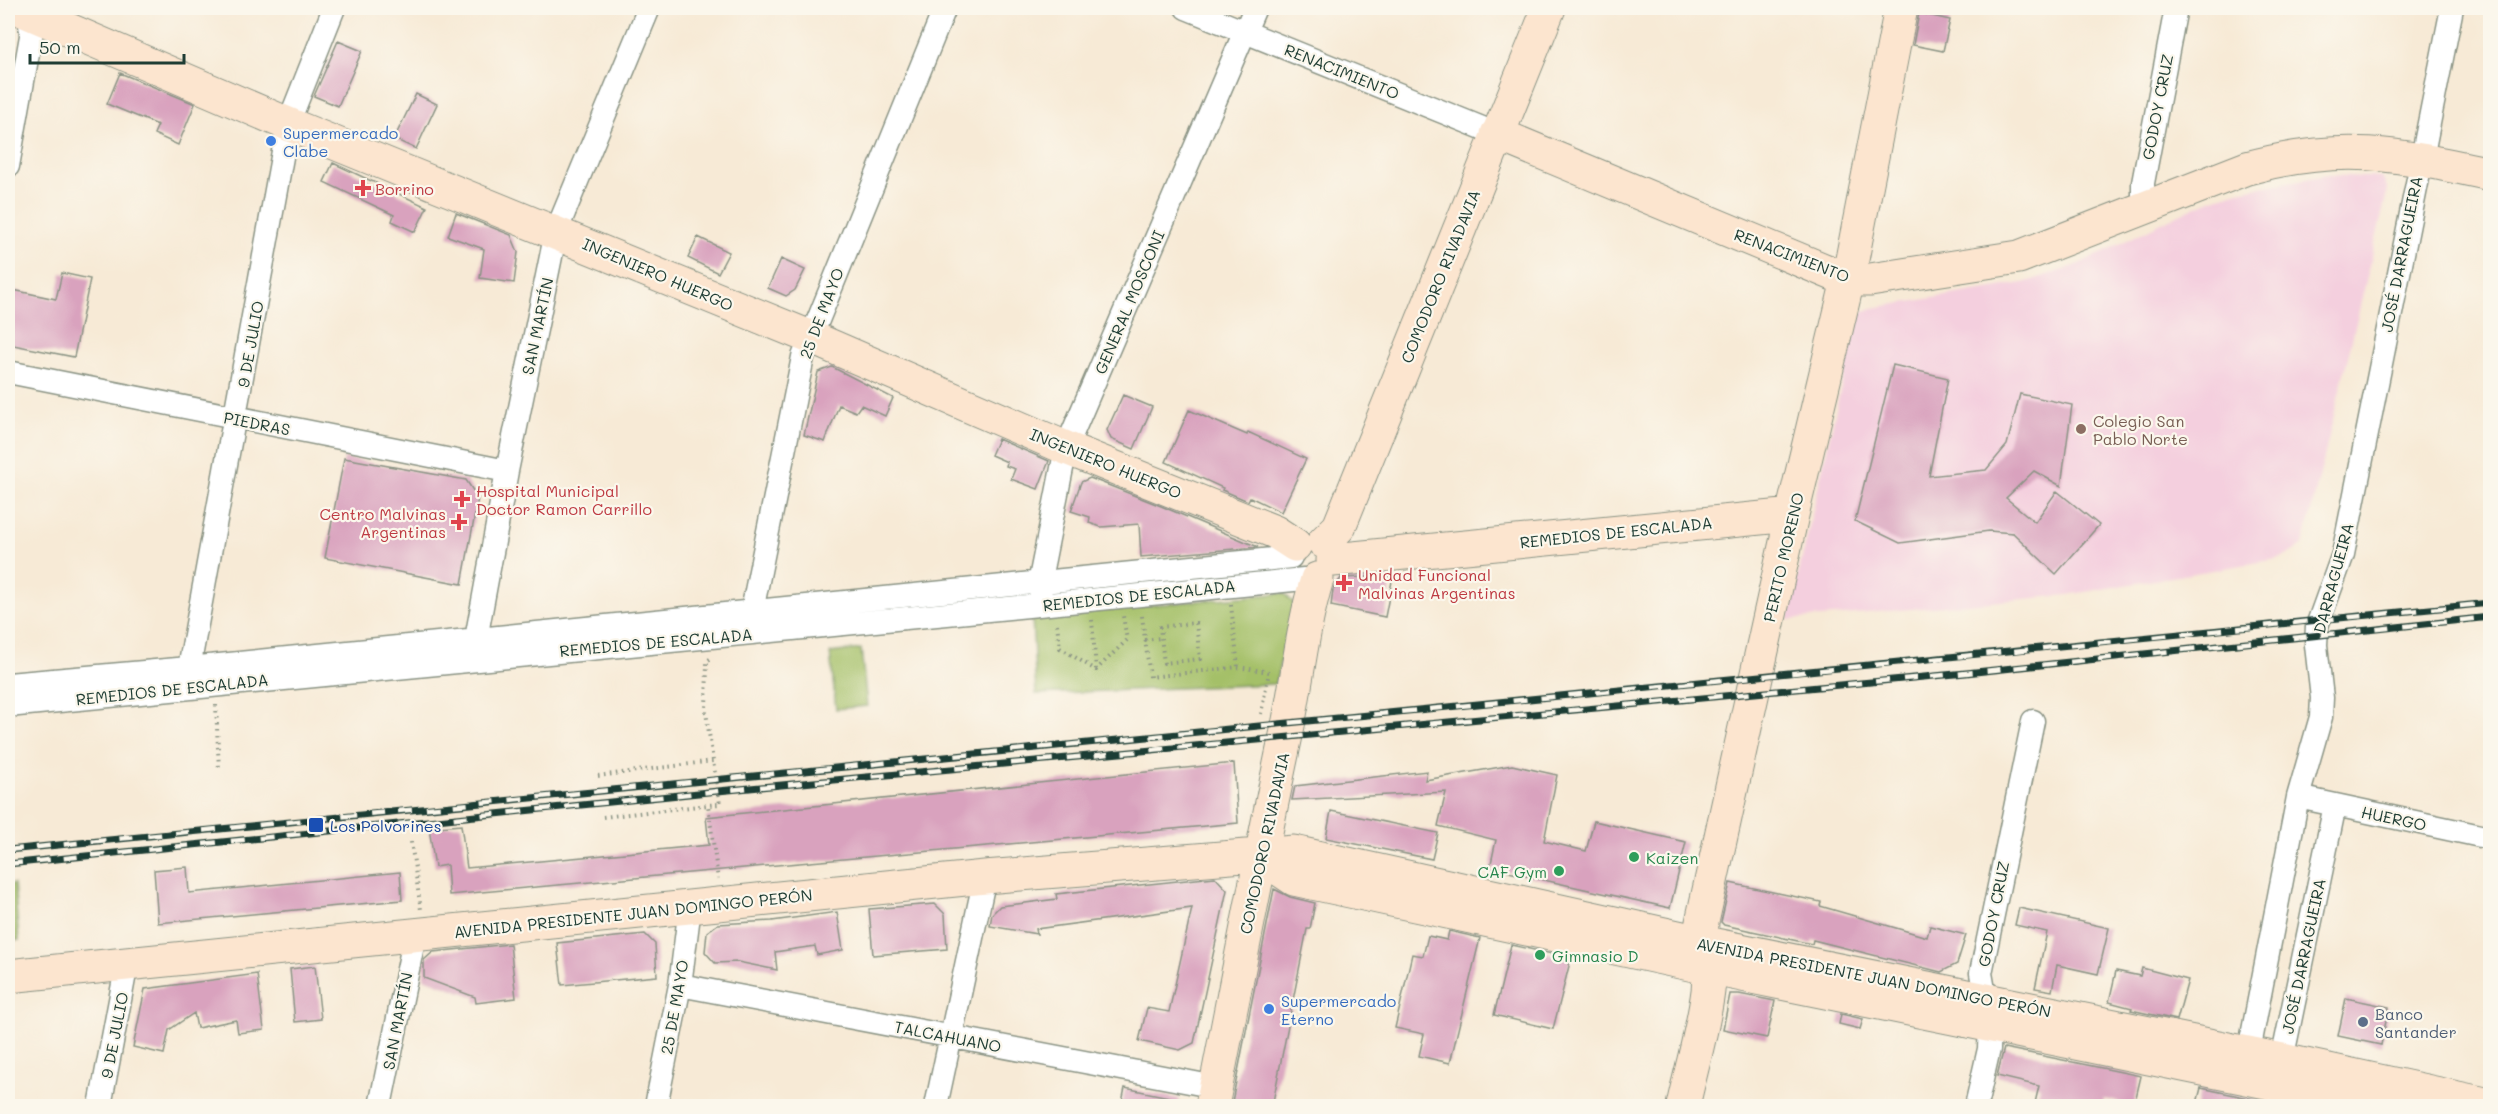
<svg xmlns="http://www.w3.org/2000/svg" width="2498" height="1114" viewBox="0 0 2498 1114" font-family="Mali,sans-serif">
	<rect width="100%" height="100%" fill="#fbf7ec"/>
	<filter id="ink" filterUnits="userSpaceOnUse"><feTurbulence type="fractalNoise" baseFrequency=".0167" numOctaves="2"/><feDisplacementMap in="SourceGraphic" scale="12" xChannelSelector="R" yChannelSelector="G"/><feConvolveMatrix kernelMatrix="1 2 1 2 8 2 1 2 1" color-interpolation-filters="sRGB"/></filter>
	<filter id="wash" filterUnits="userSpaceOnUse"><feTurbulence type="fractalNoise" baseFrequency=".008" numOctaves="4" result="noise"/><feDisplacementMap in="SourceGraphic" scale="24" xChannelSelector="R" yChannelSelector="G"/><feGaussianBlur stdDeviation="1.35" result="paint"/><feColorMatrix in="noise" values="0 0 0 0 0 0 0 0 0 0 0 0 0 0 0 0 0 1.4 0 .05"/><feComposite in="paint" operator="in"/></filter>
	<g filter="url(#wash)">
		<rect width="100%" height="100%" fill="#f7ead6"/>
		<path fill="#f4cfde" d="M2329,175l53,3 6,11 -85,356 -20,13 -216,37 -279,25 70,-307 15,-5 150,-25 52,-17 119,-59 25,-10 24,-7z"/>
		<path fill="#a4c067" stroke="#627e4e" stroke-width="1.5" d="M1284,593l11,12 -20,79 -239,10 -4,-78z
			M861,649l6,57 -31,3 -6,-56z
			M14,884l5,56 -11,1v-56z"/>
		<g id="blocks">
			<path fill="#d9a2be" d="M1919,13l31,7 -7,31 -30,-6z
				M338,41l24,10 -24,55 -24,-10z
				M120,73l75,31 -17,41 -24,-11 4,-9 -51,-21z
				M416,94l21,10 -21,45 -22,-10z
				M333,163l94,44 -12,25 -23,-11 2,-6 -70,-33z
				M456,213l55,22 7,17 -4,31 -34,-5 4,-29 -36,-13z
				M698,237l31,15 -11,21 -30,-15z
				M781,259l24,11 -10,20 -9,6 -18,-8z
				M62,273l28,6 -16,78 -66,-13v-55l48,10z
				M1893,365l55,13 -19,98 57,-6 21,-25 13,-51 52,11 -11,81 -27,-15 -28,27 29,24 22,-31 42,34 -43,49 -43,-41 -24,-2 -89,12 -45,-22z
				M832,367l61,31 -8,18 -24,-11 -5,7 -17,-7 -14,37 -21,-7 14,-63z
				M1123,395l29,12 -18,42 -23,-10 -4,-9z
				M1189,410l58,25 1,-3 58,27 -25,53 -31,-15 -2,4 -26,-11 1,-2 -57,-26z
				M998,439l51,22 -11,28 -27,-10 4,-10 -9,-3 1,-4 -16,-7z
				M344,458l122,22 12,18 -16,86 -137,-26z
				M1090,478l71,28 97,41 -117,10 -2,-33 -38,3 -12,-4 1,-6 -19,-6 10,-29z
				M1393,576l-8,41 -54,-11 2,-16 8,-12z
				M1234,763l4,60 -789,72 -2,-30 -12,2 -6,-39 32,-3 6,43 242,-23 -3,-28z
				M1512,765l45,10 -13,66 42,10 8,-30 92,21 -16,66 -180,-40 6,-28 -58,-14 8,-34 -154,8 3,-14 132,-15 -2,9z
				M1331,811l107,22 -6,26 -106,-21z
				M187,867l2,26 211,-21 2,28 -244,23 -4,-53z
				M1215,877l12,13 -33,153 -14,7 -41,-9 8,-33 22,4 23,-104 -156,21 1,5 -47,-8 2,-12 8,-8 57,-7 -1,-5z
				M1730,883l91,19 -1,4 107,31 3,-11 36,9 -9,29 -16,8 -128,-32 -1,4 -88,-19 -3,-3z
				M1274,889l16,8 25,6 -5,26h-3l-35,178h-41z
				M935,904l10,10 2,35 -74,6 -4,-46z
				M2019,908l90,20 -11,46 -41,-9 -5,26 -17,-3 12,-56 -32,-7z
				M837,912l6,38 -26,5 -2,-9 -40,6 2,18 -39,-8 -23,1 -10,-11 2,-20 11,-8 54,-3z
				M1449,931l31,7 -30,125 -31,-7 5,-22 -29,-6 17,-74 11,2 5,-20 19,4z
				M645,934l10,10 2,32 -95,9 -5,-42z
				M510,944l6,54 -40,5 -1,-6 -51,-19v-18l9,-8z
				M1511,945l60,13 -18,71 -59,-14z
				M315,966l6,53 -26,3 -5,-53z
				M2142,968l46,12 -11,40 -46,-10 1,-2 -23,-6 7,-31 24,5z
				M257,974l7,56 -26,3 -2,-13 -39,8 -3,-15 -25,17 -5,24 -31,-7 12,-58z
				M1730,994h9l36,7 -8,37 -44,-9z
				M2346,998l43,9 -8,38 -43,-9z
				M1841,1014l22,5 -3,10 -21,-5z
				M2004,1048l137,28 -7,30 -30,-7 -2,8h-68l5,-21 -42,-10z
				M1125,1088l54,11 -1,8h-57z
				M2201,1088l62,13v6h-67z"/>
		</g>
	</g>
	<g filter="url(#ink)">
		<use href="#blocks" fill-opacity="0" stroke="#8b9485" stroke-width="1.5"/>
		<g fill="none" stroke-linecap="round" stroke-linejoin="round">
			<g stroke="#8b9485" stroke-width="25">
				<path id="street" d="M1186,8l311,126
					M8,166l23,-130 -2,-28
					M2143,208v-25l33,-175
					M8,372l499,99
					M1041,597l-2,-13 27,-136 189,-440
					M754,624l-2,-13 51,-254 142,-349
					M478,652l-2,-13 31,-168 49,-239 93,-224
					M190,682l-1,-14 99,-544 46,-116
					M8,684l181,-16 1102,-111
					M8,706l1296,-127
					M2298,797l192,41
					M680,985l536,102
					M2246,1067l52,-270 23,-80 1,-19 -6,-53 1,-19 26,-72 109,-546
					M100,1106l27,-143
					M380,1106l35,-171
					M656,1106l24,-121 10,-78
					M936,1106l49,-229
					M1976,1106l13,-57 1,-24 -9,-52 52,-252
					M2276,1106l5,-21 1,-25 53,-255"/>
			</g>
			<g stroke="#8b9485" stroke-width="35">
				<path id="secondary" d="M18,8l270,116 522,213 256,111 209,84 20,13
					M1497,134l351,146h22l149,-23 228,-89c95,-26 150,-14 243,6
					M1324,542l15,-15 210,-519
					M1333,560l459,-45
					M1259,856l35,23 414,89 676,138
					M8,976l977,-99 309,-25 407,90 581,118 208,45
					M1212,1106c24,-122 47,-244 73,-366 12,-54 16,-108 32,-161
					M1683,1106c8,-37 20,-76 25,-115 3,-25 -8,-43 -6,-69l90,-407 56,-235 53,-272"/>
			</g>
			<path stroke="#8b9485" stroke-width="4" stroke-dasharray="1.5 4.5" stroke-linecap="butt" d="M1231,605l7,62
				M1142,616l8,61 88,-10 31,5
				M1092,620l4,49
				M1196,623l4,36 -36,4 -4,-36z
				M1057,624l3,24 36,22 31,-30 -4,-24
				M1145,640l16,-2
				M710,659l-3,2 -1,51 7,49
				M216,705l3,65
				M1261,714l7,-37
				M598,776l115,-15 7,43 -12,1
				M603,817l105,-12 10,74
				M411,842l10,68"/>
			<use href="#street" stroke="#fff" stroke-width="22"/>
			<use href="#secondary" stroke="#fce5cf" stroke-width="33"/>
			<g stroke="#1f3d34" stroke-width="7">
				<path id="rail" d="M8,850c827,-83 1655,-163 2482,-247
					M8,864l710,-73 1248,-118 524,-56"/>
			</g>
			<use href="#rail" stroke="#fbf7ec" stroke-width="4.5" stroke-dasharray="14" stroke-linecap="butt"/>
		</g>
	</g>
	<g fill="#3f7fe0" stroke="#fbf7ec" stroke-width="2">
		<circle cx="271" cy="141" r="6"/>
		<circle cx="1269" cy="1009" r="6"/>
	</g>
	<g fill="#e0444e" stroke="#fbf7ec" stroke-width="2">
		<path d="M360 179h6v6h6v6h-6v6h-6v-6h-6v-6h6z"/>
		<path d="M459 490h6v6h6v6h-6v6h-6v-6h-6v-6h6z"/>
		<path d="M456 513h6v6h6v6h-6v6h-6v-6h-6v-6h6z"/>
		<path d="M1341 574h6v6h6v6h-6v6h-6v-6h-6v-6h6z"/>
	</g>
	<circle fill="#8d6e63" stroke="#fbf7ec" stroke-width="2" cx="2081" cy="429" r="6"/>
	<rect fill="#1a4fb4" stroke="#fbf7ec" stroke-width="2" x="308" y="817" width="16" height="16" rx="3"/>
	<g fill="#2e9e5b" stroke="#fbf7ec" stroke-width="2">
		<circle cx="1634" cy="857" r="6"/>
		<circle cx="1559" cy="871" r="6"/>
		<circle cx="1540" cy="955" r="6"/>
	</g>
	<circle fill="#5c6f8a" stroke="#fbf7ec" stroke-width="2" cx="2363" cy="1022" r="6"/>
	<g text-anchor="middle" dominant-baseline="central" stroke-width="4.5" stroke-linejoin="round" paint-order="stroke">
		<g font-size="16" fill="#1f3d34" stroke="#fbf7ec">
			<text transform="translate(1342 71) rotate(22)">RENACIMIENTO</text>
			<text transform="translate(2157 107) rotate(-79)">GODOY CRUZ</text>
			<text transform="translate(2401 254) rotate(-79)">JOSÉ DARRAGUEIRA</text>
			<text transform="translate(1792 255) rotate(21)">RENACIMIENTO</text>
			<text transform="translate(658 274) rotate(23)">INGENIERO HUERGO</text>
			<text transform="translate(1440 276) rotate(-68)">COMODORO RIVADAVIA</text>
			<text transform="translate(1129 302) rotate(-67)">GENERAL MOSCONI</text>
			<text transform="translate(821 313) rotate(-69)">25 DE MAYO</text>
			<text transform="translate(537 326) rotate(-78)">SAN MARTÍN</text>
			<text transform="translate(250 344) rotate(-80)">9 DE JULIO</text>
			<text transform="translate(257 423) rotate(11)">PIEDRAS</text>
			<text transform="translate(1106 463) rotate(22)">INGENIERO HUERGO</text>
			<text transform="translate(1616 532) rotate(-6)">REMEDIOS DE ESCALADA</text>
			<text transform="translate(1783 557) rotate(-77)">PERITO MORENO</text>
			<text transform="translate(2333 578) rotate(-75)">DARRAGUEIRA</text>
			<text transform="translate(1139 595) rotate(-6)">REMEDIOS DE ESCALADA</text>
			<text transform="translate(656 642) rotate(-5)">REMEDIOS DE ESCALADA</text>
			<text transform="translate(172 689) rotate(-6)">REMEDIOS DE ESCALADA</text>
			<text transform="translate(2394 818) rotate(12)">HUERGO</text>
			<text transform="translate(1264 843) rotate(-78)">COMODORO RIVADAVIA</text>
			<text transform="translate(633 913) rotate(-6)">AVENIDA PRESIDENTE JUAN DOMINGO PERÓN</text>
			<text transform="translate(1993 914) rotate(-79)">GODOY CRUZ</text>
			<text transform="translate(2303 956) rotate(-78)">JOSÉ DARRAGUEIRA</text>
			<text transform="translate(1874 977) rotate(11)">AVENIDA PRESIDENTE JUAN DOMINGO PERÓN</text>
			<text transform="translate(674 1007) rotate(-80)">25 DE MAYO</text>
			<text transform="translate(397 1021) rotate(-79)">SAN MARTÍN</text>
			<text transform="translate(114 1035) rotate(-79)">9 DE JULIO</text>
			<text transform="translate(948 1036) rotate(11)">TALCAHUANO</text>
		</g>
		<g font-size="16" fill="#366cbe" stroke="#fbf7ec" text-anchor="start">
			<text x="283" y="132">Supermercado<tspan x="283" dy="18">Clabe</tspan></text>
			<text x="1281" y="1000">Supermercado<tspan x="1281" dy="18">Eterno</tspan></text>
		</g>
		<g font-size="16" fill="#be3a42" stroke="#fbf7ec" text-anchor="start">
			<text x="375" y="188">Borrino</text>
			<text x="476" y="490">Hospital Municipal<tspan x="476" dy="18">Doctor Ramon Carrillo</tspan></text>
			<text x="446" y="513" text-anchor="end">Centro Malvinas<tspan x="446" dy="18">Argentinas</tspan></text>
			<text x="1358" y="574">Unidad Funcional<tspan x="1358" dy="18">Malvinas Argentinas</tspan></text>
		</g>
		<g font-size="16" fill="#785e54" stroke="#fbf7ec" text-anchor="start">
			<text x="2093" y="420">Colegio San<tspan x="2093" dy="18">Pablo Norte</tspan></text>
		</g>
		<g font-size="16" fill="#164399" stroke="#fbf7ec" text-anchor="start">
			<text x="330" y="825">Los Polvorines</text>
		</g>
		<g font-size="16" fill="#27864d" stroke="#fbf7ec" text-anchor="start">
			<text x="1646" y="857">Kaizen</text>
			<text x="1547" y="871" text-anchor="end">CAF Gym</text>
			<text x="1552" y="955">Gimnasio D</text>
		</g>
		<g font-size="16" fill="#4e5e75" stroke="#fbf7ec" text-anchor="start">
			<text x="2375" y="1013">Banco<tspan x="2375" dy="18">Santander</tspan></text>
		</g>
	</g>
	<rect width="2498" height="1114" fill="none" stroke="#fbf7ec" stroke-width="30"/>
	<path d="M30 54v9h154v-9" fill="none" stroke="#1f3d34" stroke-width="3"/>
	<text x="39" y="54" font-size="18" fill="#1f3d34" stroke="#fbf7ec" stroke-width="4.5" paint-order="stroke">50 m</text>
</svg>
